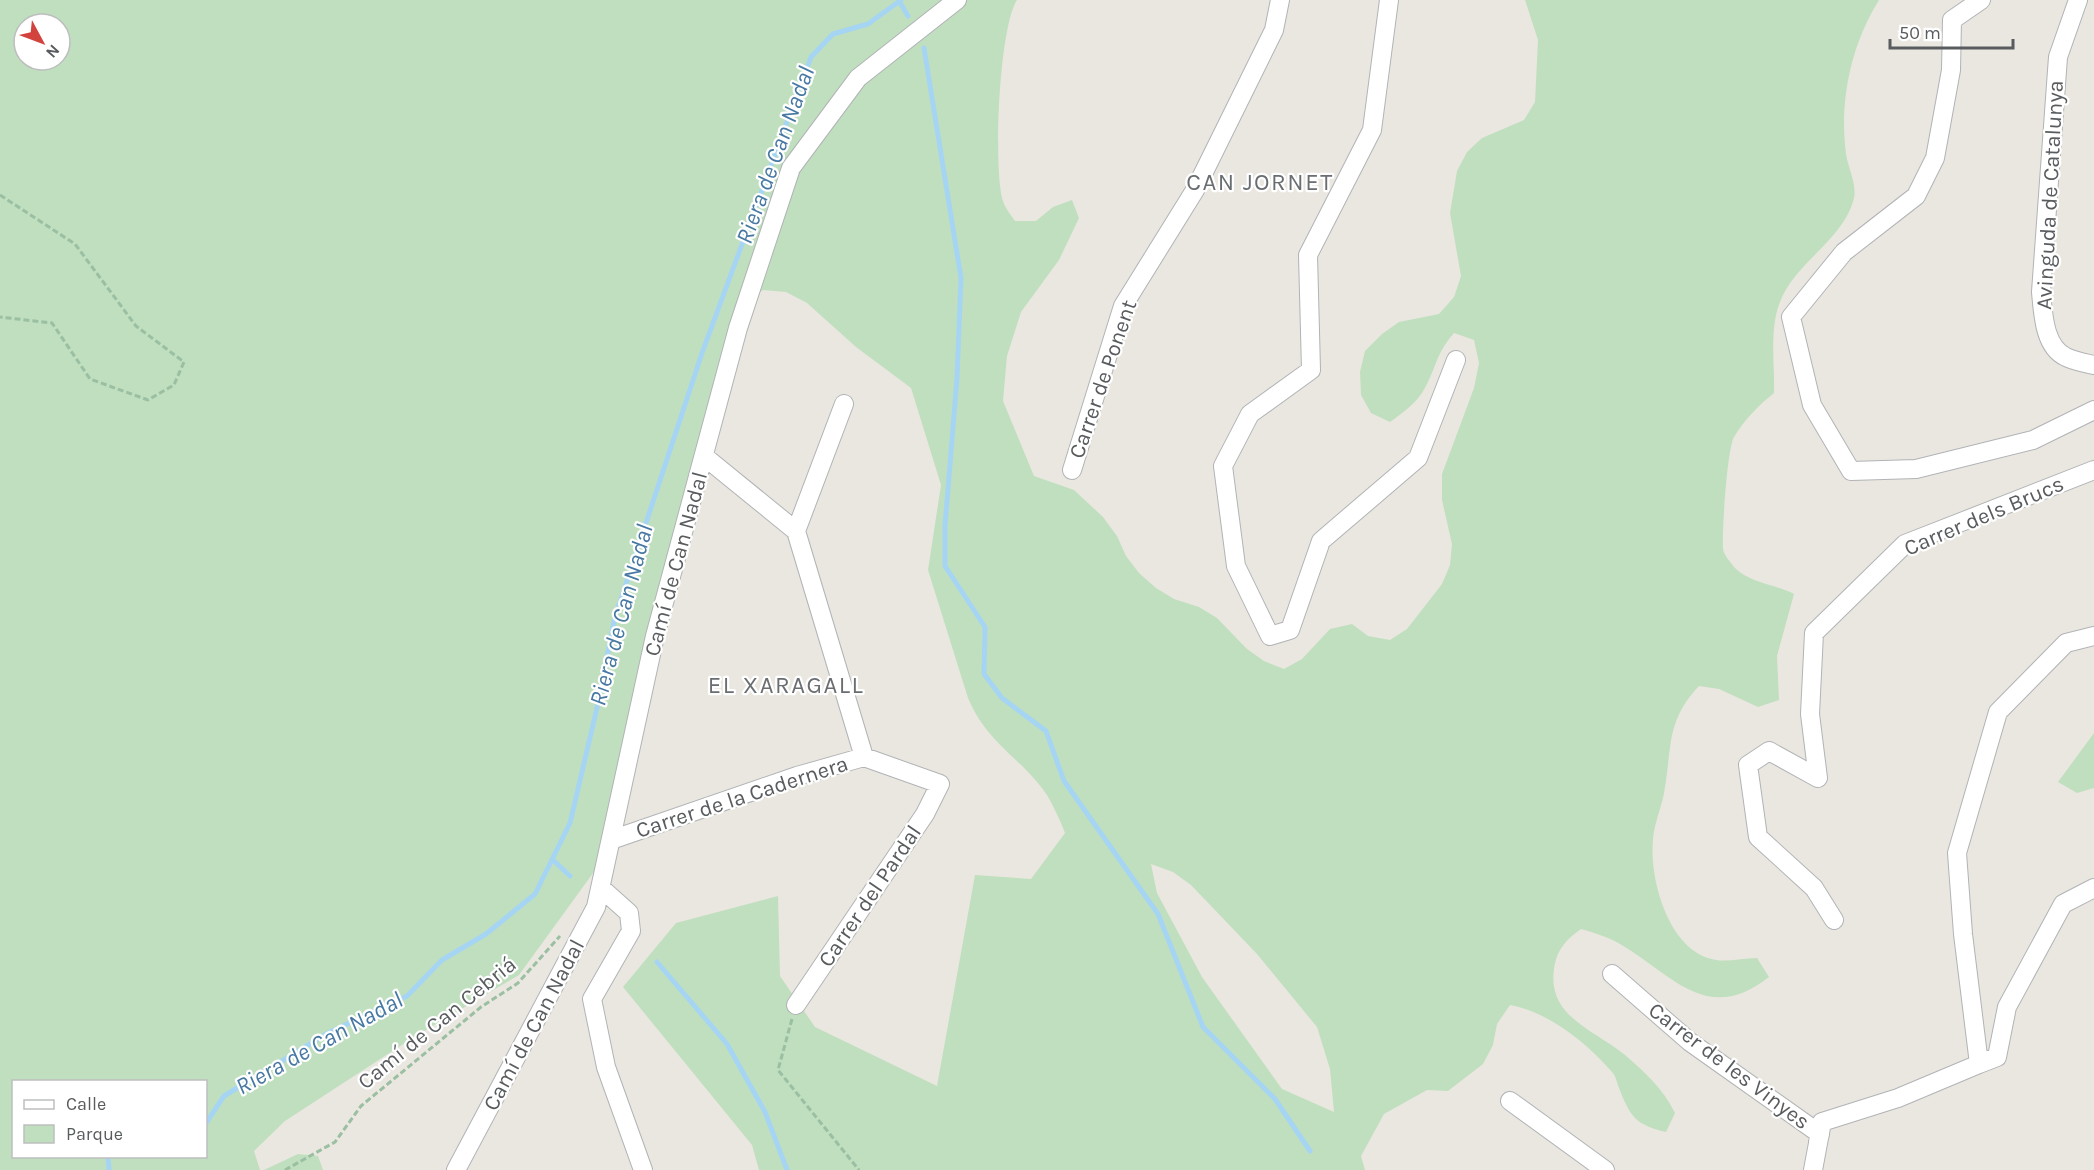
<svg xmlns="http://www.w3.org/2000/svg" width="2094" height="1170" viewBox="0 0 2094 1170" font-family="Karla,sans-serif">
	<rect width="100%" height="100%" fill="#eae7e0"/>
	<path fill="#c0dfbf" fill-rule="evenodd" d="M0,0h1017c-18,27 -24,170 -14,201 2,7 8,14 12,20h21l17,-14 19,-7 7,18 -20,42 -38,52 -14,44 -4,45 31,75 40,14 29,27 14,19 9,20 13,17 17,15 18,11 25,8 18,11 30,31 17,12 20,8 18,-10 28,-30 22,-5 16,12 22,4 17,-11 35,-45 8,-19 2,-21 -10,-44v-26l32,-86 5,-25 -5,-23 -20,-7c-20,23 -18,38 -32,60 -8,12 -21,21 -32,29l-19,-9 -10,-18 -1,-23 5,-21 17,-17 17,-12 40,-8 15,-17 7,-21 -11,-63 7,-42 10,-19 15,-14 42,-18 11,-18 3,-62 -13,-40h354c-28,45 -40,101 -33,154 2,14 11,30 8,44 -10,42 -59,64 -74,104 -11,27 -5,63 -6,91 -15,12 -30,27 -40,44 -7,13 -12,94 -11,111 0,6 8,15 12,20 15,15 40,16 59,26l-17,62 2,44 -21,7 -39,-18 -20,-3c-32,34 -27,58 -34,101 -2,18 -11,35 -12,53 -4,39 16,113 63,120 12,2 28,-2 41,-2l12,19c-62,49 -96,-2 -149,-33 -12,-7 -25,-11 -39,-15 -15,11 -24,20 -27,40 -7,48 41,61 71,86 21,18 38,34 50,58l-9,19c-31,-7 -36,-16 -47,-44 -2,-5 -3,-12 -7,-16 -26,-30 -64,-60 -102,-67l-13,19 -4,21 -10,19 -35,27 -21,-1 -43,24 -23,42 4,14h-606l-7,-25 -129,-158 53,-64 102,-27 2,80 35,51 122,59 38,-211 56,4 34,-46c-5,-13 -11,-26 -18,-38 -26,-38 -59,-50 -79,-97l-40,-128 13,-85 -30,-97 -55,-41 -49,-44 -21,-11 -23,-2 -19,14 -15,35 -88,316 -45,214 -77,106 -105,62 -129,84 -31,30 6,19h-260zM24,24h36v36h-36zM1151,864l22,8 18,13 66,69 60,73 13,42 4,43 -52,-23 -80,-112 -45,-84zM14,1082h192v74h-192z
		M2094,733v55l-17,5 -19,-11z
		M298,1154l20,2 5,14h-59z"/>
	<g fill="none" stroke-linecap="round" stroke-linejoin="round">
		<path stroke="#a6d5f4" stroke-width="5" d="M899,1l9,15
			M924,48l37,230 -4,100 -12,148v40l40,61 -1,47 18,24 44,33 18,50 94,133 45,113 72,72 35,52
			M552,859l18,17
			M657,962l70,82 38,68 22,58
			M206,1123l18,-27 104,-63 79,-37 35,-36 44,-26 49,-40 35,-71 26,-111 19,-95 87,-264 109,-296 22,-23 35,-10 33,-24
			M108,1156l1,14"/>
		<g stroke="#b1b3b6" stroke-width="20">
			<path id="minor" d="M1389,0l-17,130 -64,125 3,115 -61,44 -27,52 13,100 34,70 20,-6 31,-89 97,-83 38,-98
				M1981,0l-29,20 -1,50 -16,88 -19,38 -72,56 -53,65 21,88 39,66 65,-2 117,-29 61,-30
				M2078,0l-20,57 -17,235c2,21 3,55 25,65 8,4 19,6 28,8
				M705,457l91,74 68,226
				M1072,470l51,-164 72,-116 79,-160 6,-30
				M796,531l48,-127
				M611,840l186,-64 67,-19 76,27 -15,30 -129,191
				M601,888l28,25 2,18 -39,68 14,68 37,103
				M1834,920l-20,-32 -56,-51 -10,-72 21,-14 49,27 -8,-64 4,-81 91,-89 189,-74
				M1612,974l78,68 130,92 -2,8
				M1979,1064l18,-7 10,-50 56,-103 31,-16
				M1510,1101l95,69
				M456,1170l140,-263 59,-271 83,-308 53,-160 67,-90 99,-78
				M1813,1170l9,-48 76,-24 81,-34 -16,-130 -6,-81 41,-141 68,-69 28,-7"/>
		</g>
		<path stroke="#9abfa2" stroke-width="3" stroke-dasharray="6 3" stroke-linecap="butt" d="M0,195l75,49 61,82 48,36 -10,23 -26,15 -58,-21 -38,-56 -52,-6
			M792,1019l-14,51 81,100
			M285,1170l50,-28 26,-36 120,-99 37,-24 42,-47"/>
		<use href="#minor" stroke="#fff" stroke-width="18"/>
	</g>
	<g text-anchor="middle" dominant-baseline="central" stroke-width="4.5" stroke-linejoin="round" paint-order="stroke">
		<g font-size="22" fill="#595c5f" stroke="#fff">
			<text transform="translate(2050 195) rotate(-87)">Avinguda de Catalunya</text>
			<text transform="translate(1103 379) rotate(-71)">Carrer de Ponent</text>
			<text transform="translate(1984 516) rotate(-23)">Carrer dels Brucs</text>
			<text transform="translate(676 564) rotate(-75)">Camí de Can Nadal</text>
			<text transform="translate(742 797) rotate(-18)">Carrer de la Cadernera</text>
			<text transform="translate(870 896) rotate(-56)">Carrer del Pardal</text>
			<text transform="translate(437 1023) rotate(-39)">Camí de Can Cebriá</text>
			<text transform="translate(534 1025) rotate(-62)">Camí de Can Nadal</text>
			<text transform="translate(1729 1066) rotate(37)">Carrer de les Vinyes</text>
		</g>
		<g font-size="24" font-style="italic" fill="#4778a3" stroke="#fff">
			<text transform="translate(775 155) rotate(-70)">Riera de Can Nadal</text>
			<text transform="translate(621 615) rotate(-75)">Riera de Can Nadal</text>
			<text transform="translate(319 1043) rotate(-29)">Riera de Can Nadal</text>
		</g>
		<g font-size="24" letter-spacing="1.5" fill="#6a6e71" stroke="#fff">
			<text x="1260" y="182">CAN JORNET</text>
			<text x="786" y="685">EL XARAGALL</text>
		</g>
	</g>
	<rect x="12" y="1080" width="195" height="78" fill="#ffffff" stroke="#bdbebf" stroke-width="1.5"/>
	<rect x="24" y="1100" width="30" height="9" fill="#ffffff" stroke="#bdbebf" stroke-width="1.5"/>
	<text x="66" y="1110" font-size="18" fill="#595c5f">Calle</text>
	<rect x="24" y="1125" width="30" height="18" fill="#c0dfbf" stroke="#bdbebf" stroke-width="1.5"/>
	<text x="66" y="1140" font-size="18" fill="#595c5f">Parque</text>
	<g transform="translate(42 42) rotate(131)"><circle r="28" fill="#ffffff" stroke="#bdbebf" stroke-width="1.5"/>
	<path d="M0-4.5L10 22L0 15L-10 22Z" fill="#d3433d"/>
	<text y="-9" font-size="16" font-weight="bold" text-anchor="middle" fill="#595c5f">N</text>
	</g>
	<path d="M1890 39v9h123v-9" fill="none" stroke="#595c5f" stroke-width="3"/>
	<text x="1899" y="39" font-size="18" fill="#595c5f" stroke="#ffffff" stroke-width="4.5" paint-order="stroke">50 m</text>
</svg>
